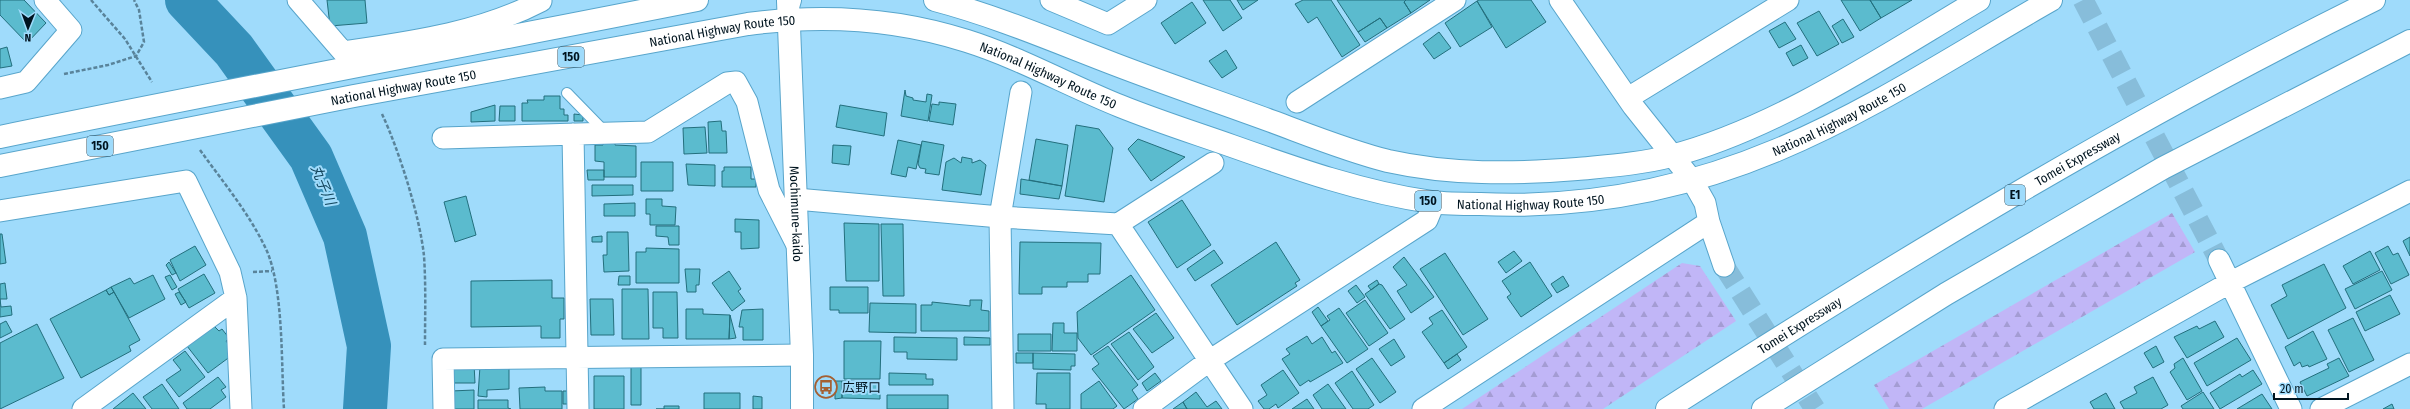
<svg xmlns="http://www.w3.org/2000/svg" width="2410" height="409" viewBox="0 0 2410 409" font-family="'Fira Sans Condensed','Noto Sans JP',sans-serif">
	<defs>
		<pattern id="forest-firs" width="22" height="20" patternUnits="userSpaceOnUse"><rect width="22" height="20" fill="#c1b6f7"/><path d="M5 1l3.5 6h-7zM16 11l3.5 6h-7z" fill="#a49cd3"/></pattern>
	</defs>
	<rect width="100%" height="100%" fill="#9fdbfb"/>
	<path fill="url(#forest-firs)" d="M2172,213l23,39 -273,157h-33l-15,-24z
		M1682,263l18,3 36,55 -133,88h-141z"/>
	<g fill="none" stroke-linecap="round" stroke-linejoin="round">
		<path stroke="#3691bb" stroke-width="44" d="M187,0l47,50 77,107 34,79 24,110 -4,63"/>
	</g>
	<path fill="#5bbbce" stroke="#236f7d" d="M0,0h24l22,23 -19,20 -27,-28z
		M327,0h38l2,23 -37,3z
		M1203,0h27l12,18 -19,13z
		M1237,0h21l-15,10z
		M1303,0h28l29,45 -18,12 -25,-40 -9,6 -13,-19z
		M1337,0h69l-2,2 7,11 -24,15 -7,-10 -22,14z
		M1406,0h24l-19,13 -7,-11z
		M1479,0h52l15,22 -40,26 -29,-47z
		M1841,0h29l11,18 -21,13z
		M1870,0h42l-31,18z
		M1477,1l15,26 -32,20 -15,-24z
		M1192,2l14,21 -31,21 -14,-21z
		M1819,11l20,33 -22,12 -20,-33z
		M1380,18l7,10 -22,14 -7,-10z
		M1843,19l11,18 -12,6 -10,-17z
		M1785,22l11,17 -17,9 -10,-17z
		M1439,32l12,16 -17,11 -11,-15z
		M1801,45l7,13 -15,8 -7,-13z
		M7,47l5,19 -12,2v-19z
		M1226,50l11,18 -15,10 -13,-17z
		M905,90l1,6 7,2v2l13,2 1,-8 5,1 -4,26 -27,-5z
		M544,96h16v13h4v6h4v6h-46v-18h6l-1,-3h17z
		M939,102l17,2 -3,21 -24,-4 3,-17 7,1z
		M495,105v16l-24,1v-10z
		M840,105l47,8 -3,23 -48,-9z
		M500,106h15v15h-16z
		M574,114l9,1v6h-9z
		M721,121l1,10h4l1,22h-18l-1,-31z
		M1076,125l23,4 14,19 -9,54 -39,-6z
		M705,127l2,26 -23,1 -1,-26z
		M1036,139l32,6 -6,41 -33,-6z
		M1138,139l47,18 -34,24 -23,-32z
		M898,140l23,5 -5,24 -8,-2 -2,10 -15,-3z
		M603,141h12v4l21,1v31h-32v-15l-9,-1v-16h8z
		M922,141l22,4 -5,30 -14,-2 1,-4 -6,-1 -2,-4z
		M833,145l18,1 -2,19 -17,-2z
		M962,157l10,2v4l8,-3 6,5 -5,30 -39,-5 4,-28 8,-4 7,5z
		M641,162h32v29h-32z
		M686,164l29,1v21l-27,-1z
		M724,167h27v12h5v8h-34v-16h2z
		M587,170h17v10h-16z
		M1021,179l41,7 -3,13 -39,-5z
		M592,185h41v10l-41,1z
		M466,196l10,39 -21,7 -11,-40z
		M646,199h16v7l14,1 -1,18h-25v-11h-4z
		M1182,200l29,45 -34,23 -29,-46z
		M635,203v13h-31v-12z
		M735,219l24,1v28l-18,1v-17h-6z
		M844,223l35,1v57h-33z
		M881,224h22l1,72h-21z
		M656,226h23v19h-10l-1,-8 -12,-1z
		M607,232h21l1,39 -25,1 -1,-17h4z
		M0,234h2l4,29 -6,1z
		M602,236v6h-10v-5z
		M2410,237v19l-7,-15z
		M1020,242l81,1 -1,31h-12v8h-21v5h-25v7h-23z
		M1276,242l24,38 -5,3 2,3 -60,39 -26,-40z
		M195,246l11,19 -26,16 -10,-21z
		M2388,246l5,9 5,-2 11,22 -18,9 -16,-31z
		M646,248l33,1v34h-43v-31h10z
		M1214,250l9,13 -28,18 -8,-12z
		M1514,251l8,10 -16,12 -8,-11z
		M2370,251l10,19 -27,14 -10,-18z
		M1445,253l43,66 -25,16 -43,-66z
		M1404,257l30,40 -23,16 -14,-22 10,-6 -14,-18z
		M169,262l7,11 -4,2 -6,-10z
		M1530,262l22,34 -31,21 -14,-20 4,-3 -9,-13z
		M2324,264l22,44 -58,31 -17,-34 16,-9 -5,-11z
		M685,269h15l-1,16h-3v7h-9z
		M729,271l12,18 -3,2 7,10 -13,10 -20,-28z
		M2382,271l10,19 -37,19 -10,-20z
		M204,274l11,19 -26,15 -11,-19z
		M153,275l12,24 -36,19 -18,-31 19,-9 4,6z
		M170,275l7,12 -5,3 -7,-13z
		M1131,275l24,35 -64,45 -13,-17 -1,-26z
		M619,276h11v9h-12z
		M1563,276l6,10 -12,7 -6,-9z
		M552,280v18h12v21h-4v19h-19v-12l-70,1v-46z
		M1377,280l2,4 -8,6 -3,-4z
		M5,283l2,16h-7l1,8 10,-1 1,9 -12,2v-33z
		M1379,284l3,1 23,34 -15,10 -25,-35z
		M1356,285l9,12 -8,6 -9,-12z
		M111,287l3,5 -5,3 -3,-5z
		M830,287h38v26h-29v-3h-9z
		M622,289h26l1,50h-27z
		M106,290l3,5 5,-3 26,48 -11,6 2,5 -50,27 -31,-59z
		M179,292l7,10 -5,3 -6,-11z
		M653,292h24l1,46h-15v-10h-10z
		M2390,295l10,19 -35,17 -9,-19z
		M590,299h23l1,36h-23z
		M970,300h12l-1,10 8,1v20h-68v-26h11v-3l38,4z
		M1365,300l23,33 -19,13 -23,-33z
		M870,303l46,1v29l-47,-1z
		M1318,307l10,14 -7,5 -9,-14z
		M1339,308l29,41 -21,14 -26,-37 9,-6 -3,-4z
		M686,309h17v5l27,1 -1,24h-43z
		M763,309v31h-20v-13h-4l3,-17z
		M1442,310l25,37 -23,16 -22,-31 11,-8 -4,-6z
		M1156,313l18,25 -22,15 -19,-24z
		M730,315l6,23 -7,1z
		M2353,318l21,42 -25,12 -21,-42z
		M6,321l6,11 -12,6v-14z
		M2215,321l9,16 -37,21 -13,-21 23,-11 2,3z
		M1053,323h11v10h13v18h-25z
		M37,324l27,54 -64,31v-66z
		M213,325l6,6 3,-2 7,9 -3,3 9,12 -27,20 -21,-27z
		M2313,331l14,28 -18,8 -1,-2 -6,2 -2,-5 -6,4 -9,-19z
		M1129,332l25,35 -16,13 -27,-36z
		M1018,334h33v17h-33z
		M1307,336l5,8 10,-7 10,16 3,-2 8,12 -33,19 -1,-2 -9,6 -18,-27 8,-5 -4,-5z
		M894,337l63,1v22l-50,-1v-7h-13z
		M964,337l26,1v7h-26z
		M2237,338l14,22 -44,26 -13,-23z
		M1394,339l11,18 -14,9 -12,-17z
		M844,341h37l-1,38h-36z
		M1108,346l30,39 -6,5 6,9 -14,10 -32,-40 7,-5 -6,-8z
		M2156,346l8,16 -11,6 -9,-15z
		M185,351l20,26 -26,20 -13,-17 15,-10 -8,-10z
		M1016,353h17v10h-17z
		M1033,353l42,1v12h-4v4l-38,-1z
		M1457,354l4,6 -13,9 -4,-6z
		M1372,358l24,34 -16,11 -24,-34z
		M2183,358l19,33 -15,9 -17,-28 5,-4 -1,-4z
		M2339,358l10,18 -42,20 -7,-14 29,-14 -2,-4z
		M641,363v42h-10v-41z
		M474,364l1,19h-23v-18z
		M480,366h29v23l-22,1v7l-9,-1z
		M1283,370l16,23 -21,15 -2,-4 -7,5h-5l-6,-8 9,-6 -6,-10z
		M2253,370l9,14 -42,25 -10,-16 30,-19 2,3z
		M1352,371l22,34 -6,4h-15l-18,-26z
		M889,373l37,1v5h7v6h-44z
		M1037,373h33v36h-24v-5h-10z
		M1155,373l6,8 -14,10 -5,-8z
		M594,376h30v33h-30z
		M218,377l8,10 -5,3 5,7 -16,12h-23l-4,-6z
		M2153,377l15,28 -7,4h-37l-4,-7 17,-9 -3,-6z
		M835,381h7v17l-7,1z
		M842,381l38,1v17l-38,-1z
		M1099,381l18,25 -4,3h-32v-15z
		M162,384l17,25h-27l-9,-12z
		M1328,384l18,25h-24l-9,-14z
		M545,387v4h17v18h-42l-1,-21z
		M474,390v19h-23v-18z
		M563,391h5v13h-5z
		M1196,392l11,15 9,-6 6,8h-35l-4,-7z
		M2203,392l11,17h-31l-2,-3z
		M133,393l13,16h-33z
		M704,393h36v16h-36z
		M2106,393l9,16h-21l-4,-7z
		M2262,394l10,15h-35z
		M887,395h61v14h-61z
		M753,396l9,1v12h-9z
		M1307,399l7,10h-22z
		M478,400h30v8l3,1h-33z
		M1183,402l4,7h-14z
		M2392,404l2,5h-11z
		M664,406h15v3h-23h8z"/>
	<g fill="none" stroke-linecap="round" stroke-linejoin="round">
		<path stroke="#87bdda" stroke-width="21" stroke-dasharray="21 10" stroke-linecap="butt" d="M2083,0l136,260
			M1724,266l91,143"/>
		<g stroke="#58a5cb" stroke-width="12">
			<path id="service" d="M567,93l39,40"/>
		</g>
		<g stroke="#58a5cb" stroke-width="23">
			<path id="minor" d="M298,0l45,52c68,-10 137,-19 198,-51
				M1051,0l57,24 38,-24
				M1560,0l73,106 59,74 13,23 4,19 15,44
				M0,88l26,-6 45,-52 -26,-30
				M1628,98l160,-98
				M1297,102l158,-102
				M573,134l5,275
				M443,138l205,-6 79,-49 9,-1 11,20 22,88 29,57
				M796,199l204,18 118,7 124,185
				M0,211l186,-30 44,91 6,26 5,111
				M1118,224l95,-61
				M2219,260l72,149
				M83,409l153,-111
				M444,409l-1,-50 359,-4
				M1003,409l-3,-192 21,-125
				M1144,409l65,-48 218,-141 7,-17
				M1423,409l286,-187
				M2005,409l226,-127 179,-91
				M2321,409l89,-45"/>
		</g>
		<g stroke="#58a5cb" stroke-width="24">
			<g id="tertiary">
				<path id="s1" d="M788,1l14,354v54"/>
			</g>
		</g>
		<g stroke="#58a5cb" stroke-width="24">
			<path id="secondary" d="M789,3l1,-3"/>
		</g>
		<g stroke="#58a5cb" stroke-width="24">
			<g id="trunk">
				<path d="M935,0c61,16 119,41 179,64 52,20 105,38 157,57 38,14 77,30 117,40 63,14 125,13 189,8 31,-3 63,-5 94,-13 107,-28 213,-100 308,-156"/>
				<path d="M0,137c232,-48 465,-91 697,-137"/>
				<path id="s2" d="M0,166l354,-70 394,-72c75,-10 147,-6 219,17 51,16 103,45 153,65 37,15 75,27 112,40 65,23 130,46 199,56 16,2 33,2 49,2 104,5 202,-14 297,-54 96,-40 184,-99 274,-150"/>
			</g>
		</g>
		<g stroke="#58a5cb" stroke-width="24">
			<g id="motorway">
				<path id="s3" d="M1667,409c229,-147 463,-289 707,-409"/>
				<path d="M1763,409l183,-115 217,-126 247,-127"/>
			</g>
		</g>
		<path stroke="#59839a" stroke-width="2.5" stroke-dasharray="4 2" stroke-linecap="butt" d="M91,0l34,39 27,43
			M64,74l44,-9 28,-9 8,-14 -5,-32 -5,-10
			M382,114c17,36 38,103 42,142 2,30 1,59 1,89
			M200,150c23,32 49,63 66,99 18,39 15,116 18,160
			M253,272l19,-1"/>
		<use href="#service" stroke="#fff" stroke-width="10"/>
		<use href="#minor" stroke="#fff" stroke-width="21"/>
		<use href="#tertiary" stroke="#fff" stroke-width="22"/>
		<use href="#secondary" stroke="#fff" stroke-width="22"/>
		<use href="#trunk" stroke="#fff" stroke-width="22"/>
		<use href="#motorway" stroke="#fff" stroke-width="22"/>
	</g>
	<defs>
		<g id="bus-ring" transform="scale(1.15)"><circle r="9.5" fill="#9fdbfb" stroke="#a45f32" stroke-width="1.5"/><path d="M-5-6H5V4H4V6H2V4H-2V6H-4V4H-5ZM-3.5-4V0h7V-4ZM-3.5 1.2v1.5H-2V1.2ZM2 1.2v1.5H3.5V1.2Z" fill="#a45f32"/></g>
	</defs>
	<g fill-rule="evenodd">
		<use href="#bus-ring" x="826" y="387"/>
	</g>
	<g text-anchor="middle" dominant-baseline="central" stroke-width="4" stroke-linejoin="round" paint-order="stroke">
		<g fill="#9fdbfb" stroke="#305061" stroke-width="1">
			<rect x="558" y="47" width="26" height="20" rx="3"/>
			<rect x="87" y="136" width="26" height="20" rx="3"/>
			<rect x="2005" y="185" width="20" height="20" rx="3"/>
			<rect x="1415" y="191" width="26" height="20" rx="3"/>
		</g>
		<g font-size="12" font-weight="bold" fill="#00141f">
			<text x="571" y="57">150</text>
			<text x="100" y="146">150</text>
			<text x="2015" y="195">E1</text>
			<text x="1428" y="201">150</text>
		</g>
		<g font-size="13" fill="#00141f" stroke="#9fdbfb">
			<text stroke="none"><textPath href="#s2" startOffset="735">National Highway Route 150</textPath></text>
			<text stroke="none"><textPath href="#s2" startOffset="1071">National Highway Route 150</textPath></text>
			<text stroke="none"><textPath href="#s2" startOffset="411">National Highway Route 150</textPath></text>
			<text stroke="none"><textPath href="#s2" startOffset="1898">National Highway Route 150</textPath></text>
			<text stroke="none"><textPath href="#s3" startOffset="481">Tomei Expressway</textPath></text>
			<text stroke="none"><textPath href="#s2" startOffset="1575">National Highway Route 150</textPath></text>
			<text stroke="none"><textPath href="#s1" startOffset="213">Mochimune-kaido</textPath></text>
			<text stroke="none"><textPath href="#s3" startOffset="157">Tomei Expressway</textPath></text>
		</g>
		<g font-size="13" fill="#00141f" stroke="#9fdbfb" text-anchor="start">
			<text x="842" y="387">広野口</text>
		</g>
		<g font-size="14" font-style="italic" fill="#13455c" stroke="#9fdbfb">
			<text transform="translate(323 185) rotate(67)">丸子川</text>
		</g>
	</g>
	<g transform="translate(28 28) rotate(181)" stroke="#9fdbfb" stroke-width="3" paint-order="stroke">
	<path d="M0-3L7 15L0 10L-7 15Z" fill="#00141f"/>
	<text y="-6" font-size="11" font-weight="bold" text-anchor="middle" fill="#00141f">N</text>
	</g>
	<path d="M2274 393v6h74v-6" fill="none" stroke="#00141f" stroke-width="2"/>
	<text x="2280" y="393" font-size="12" fill="#00141f" stroke="#9fdbfb" stroke-width="3" paint-order="stroke">20 m</text>
</svg>
